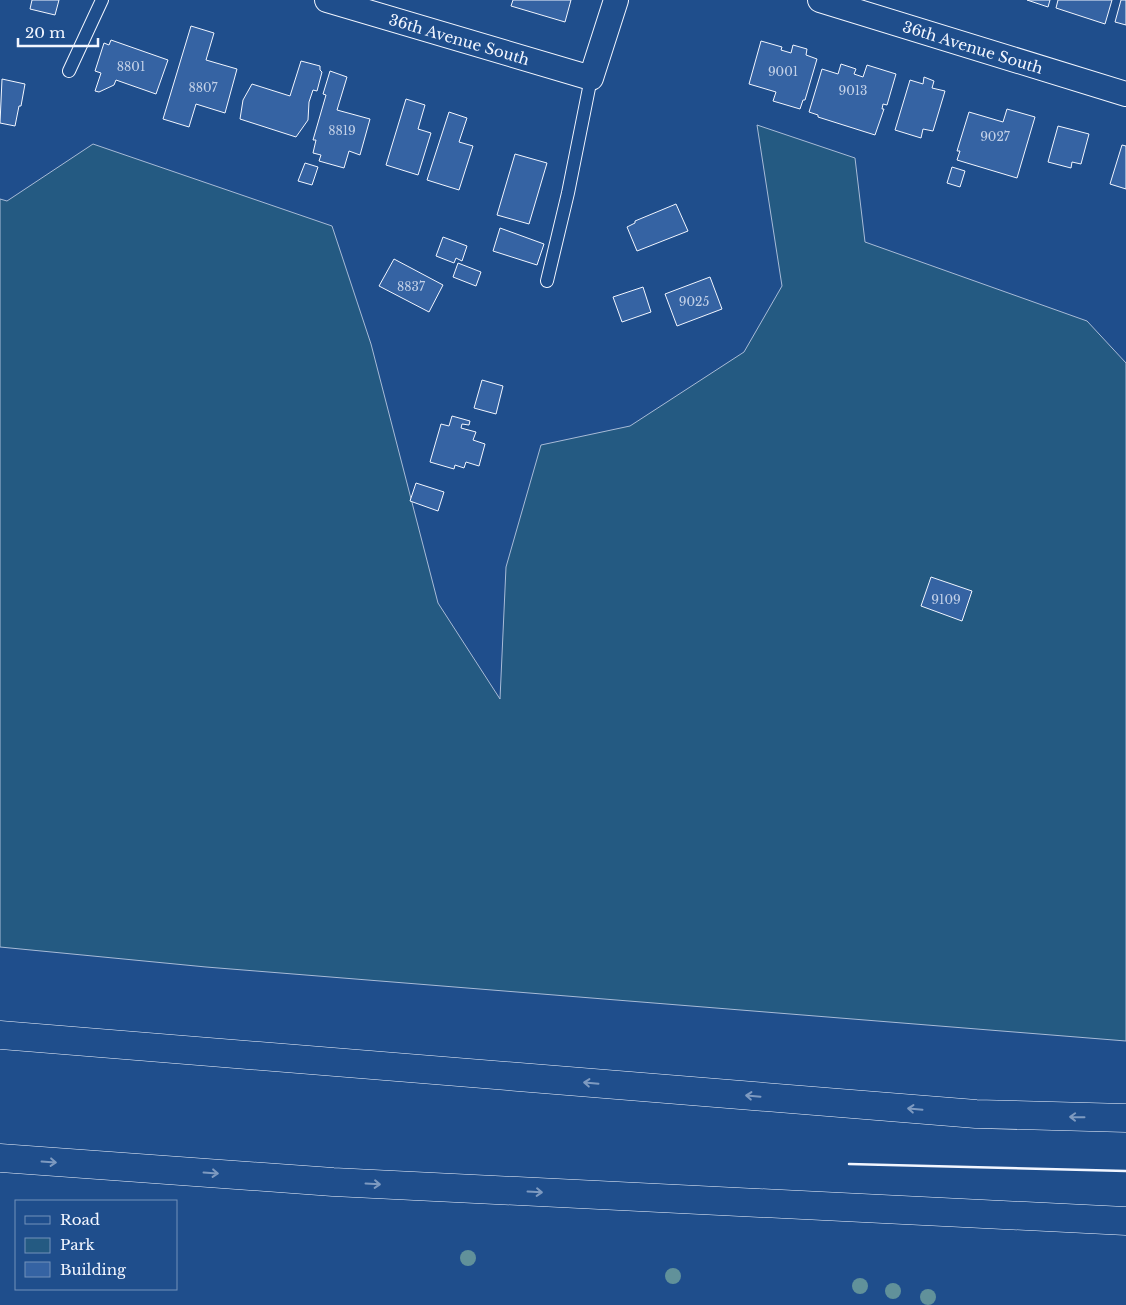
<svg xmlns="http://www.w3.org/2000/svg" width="1126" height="1305" viewBox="0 0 1126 1305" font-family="'Libre Baskerville',serif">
	<rect width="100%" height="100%" fill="#1f4e8c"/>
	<path fill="#245a82" stroke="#a8bbd7" d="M757,125l98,33 10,84 222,79 39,42v678l-920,-74 -206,-20v-748l7,2 86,-57 239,82 39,118 67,259 62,96 6,-132 35,-122 89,-19 114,-74 38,-66z"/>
	<path fill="#3563a3" stroke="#f2f6ff" d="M32,0h27l-4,15 -25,-6z
		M513,0h58l-6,22 -54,-16z
		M1027,0h23l-2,7z
		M1058,0h54l-7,24 -49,-16z
		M1121,0h5v25l-11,-3z
		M191,26l23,7 -8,27 31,9 -12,44 -29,-9 -7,23 -26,-8z
		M111,40l57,20 -12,34 -40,-14 -2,5 -15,7 -4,-1 6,-18 -6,-2 9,-28 5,2z
		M761,41l21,6 -1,3 10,3 2,-8 14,4 -1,6 11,4 -12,41h-2l-3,9 -27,-8 3,-9 -27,-8z
		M301,61l19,5v4l2,2 -5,19 -4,-1 -4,12 -1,18 -12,17 -56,-18 3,-19 9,-16 38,12z
		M841,64l15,5 -2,5 9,3 4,-12 29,9 -9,31 -4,-1 -1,5h2l-9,26 -57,-18v-2l-9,-3 13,-43 16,5z
		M330,71l17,6 -10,33 33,9 -10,36 -11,-4 -5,17 -25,-7 2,-6 -8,-2 3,-13h-3l13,-45 -3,-1z
		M924,77l10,4 -2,7 13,3 -12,40 -10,-2 -2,9 -26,-8 15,-50 13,4z
		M2,79l23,5 -4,22h-2l-4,20 -15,-3z
		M406,99l19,6 -7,24 13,4 -13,42 -32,-10z
		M1007,109l28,8 -18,61 -60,-18 3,-9h-3l12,-39 34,10z
		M449,112l18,6 -8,24 14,4 -14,44 -32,-10z
		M1058,126l31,8 -8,30 -9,-2 -1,6 -23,-6z
		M1122,145l4,1v43l-16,-5z
		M515,154l32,9 -18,61 -32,-9z
		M305,163l13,4 -6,18 -14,-4z
		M952,167l13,4 -5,16 -13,-4z
		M676,204l12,27 -51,20 -10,-24 8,-4v-2z
		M500,228l44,16 -7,21 -44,-14z
		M443,237l24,9 -5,15 -6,-3 -2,5 -18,-7z
		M394,259l49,26 -14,27 -50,-26z
		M458,263l23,9 -5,14 -23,-9z
		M710,277l12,32 -45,17 -12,-32z
		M643,287l8,25 -29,10 -9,-25z
		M482,380l21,6 -7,28 -22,-6z
		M452,416l18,5 -1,4 -7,-1 -1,4 15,4 -3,8 12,4 -6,22 -13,-4 -2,6 -9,-3 -1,4 -24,-7 11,-38 8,2z
		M416,483l28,9 -6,19 -28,-10z
		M931,577l41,14 -10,30 -41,-15z"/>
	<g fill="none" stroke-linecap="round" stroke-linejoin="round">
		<g stroke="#f2f6ff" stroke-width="14">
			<path id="service" d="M69,71l33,-71
				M547,281l21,-88 23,-115"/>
		</g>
		<g stroke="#f2f6ff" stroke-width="26">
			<g id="minor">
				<path id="s1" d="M327,0l264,78 25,-78"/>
				<path id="s2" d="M820,0l306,94"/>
			</g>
		</g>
		<g stroke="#f2f6ff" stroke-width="29">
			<path id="motorway" d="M0,1035l976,79 150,4
				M0,1158l333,24 793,39"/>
		</g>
		<use href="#service" stroke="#1f4e8c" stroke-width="12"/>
		<use href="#minor" stroke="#1f4e8c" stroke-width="24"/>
		<use href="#motorway" stroke="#1f4e8c" stroke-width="28"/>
		<path stroke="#f2f6ff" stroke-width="2.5" d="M849,1164l277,7"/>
	</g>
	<g fill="#61919a">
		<circle cx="468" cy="1258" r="8"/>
		<circle cx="673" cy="1276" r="8"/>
		<circle cx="860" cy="1286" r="8"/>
		<circle cx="893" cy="1291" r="8"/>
		<circle cx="928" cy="1297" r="8"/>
	</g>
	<defs><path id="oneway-shaft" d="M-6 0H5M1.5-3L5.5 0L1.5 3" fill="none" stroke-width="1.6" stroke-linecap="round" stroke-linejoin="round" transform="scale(1.25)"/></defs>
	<g stroke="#7e9ac0">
		<use href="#oneway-shaft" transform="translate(591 1083) rotate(-175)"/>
		<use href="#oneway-shaft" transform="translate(753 1096) rotate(-175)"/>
		<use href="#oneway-shaft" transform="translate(915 1109) rotate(-175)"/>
		<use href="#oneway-shaft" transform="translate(1077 1117) rotate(-179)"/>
		<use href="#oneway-shaft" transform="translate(49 1162) rotate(4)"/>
		<use href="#oneway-shaft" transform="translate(211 1173) rotate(4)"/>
		<use href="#oneway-shaft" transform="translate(373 1184) rotate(3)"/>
		<use href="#oneway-shaft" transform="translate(535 1192) rotate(3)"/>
	</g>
	<g text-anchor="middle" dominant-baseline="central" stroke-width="4" stroke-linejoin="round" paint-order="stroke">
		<g font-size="12" fill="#c3d1e8">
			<text x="131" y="66">8801</text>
			<text x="783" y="71">9001</text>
			<text x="203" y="87">8807</text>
			<text x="853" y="90">9013</text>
			<text x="342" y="130">8819</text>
			<text x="995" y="136">9027</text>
			<text x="411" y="286">8837</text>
			<text x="694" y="301">9025</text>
			<text x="946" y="599">9109</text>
		</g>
		<g font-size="15" fill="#f2f6ff" stroke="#1f4e8c">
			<text stroke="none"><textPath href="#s1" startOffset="138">36th Avenue South</textPath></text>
			<text stroke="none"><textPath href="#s2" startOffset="160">36th Avenue South</textPath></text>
		</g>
	</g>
	<rect x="15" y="1200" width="162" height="90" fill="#1f4e8c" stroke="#7391ba"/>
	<rect x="25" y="1216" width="25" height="8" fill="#1f4e8c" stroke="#7391ba"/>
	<text x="60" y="1225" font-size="15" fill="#f2f6ff">Road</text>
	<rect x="25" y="1238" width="25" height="15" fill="#245a82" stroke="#7391ba"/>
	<text x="60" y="1250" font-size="15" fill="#f2f6ff">Park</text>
	<rect x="25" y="1262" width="25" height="15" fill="#3563a3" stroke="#7391ba"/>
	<text x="60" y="1275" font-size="15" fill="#f2f6ff">Building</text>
	<path d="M18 38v8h80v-8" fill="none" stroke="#f2f6ff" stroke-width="2.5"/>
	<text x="25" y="38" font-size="15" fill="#f2f6ff" stroke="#1f4e8c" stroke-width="4" paint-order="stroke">20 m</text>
</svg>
